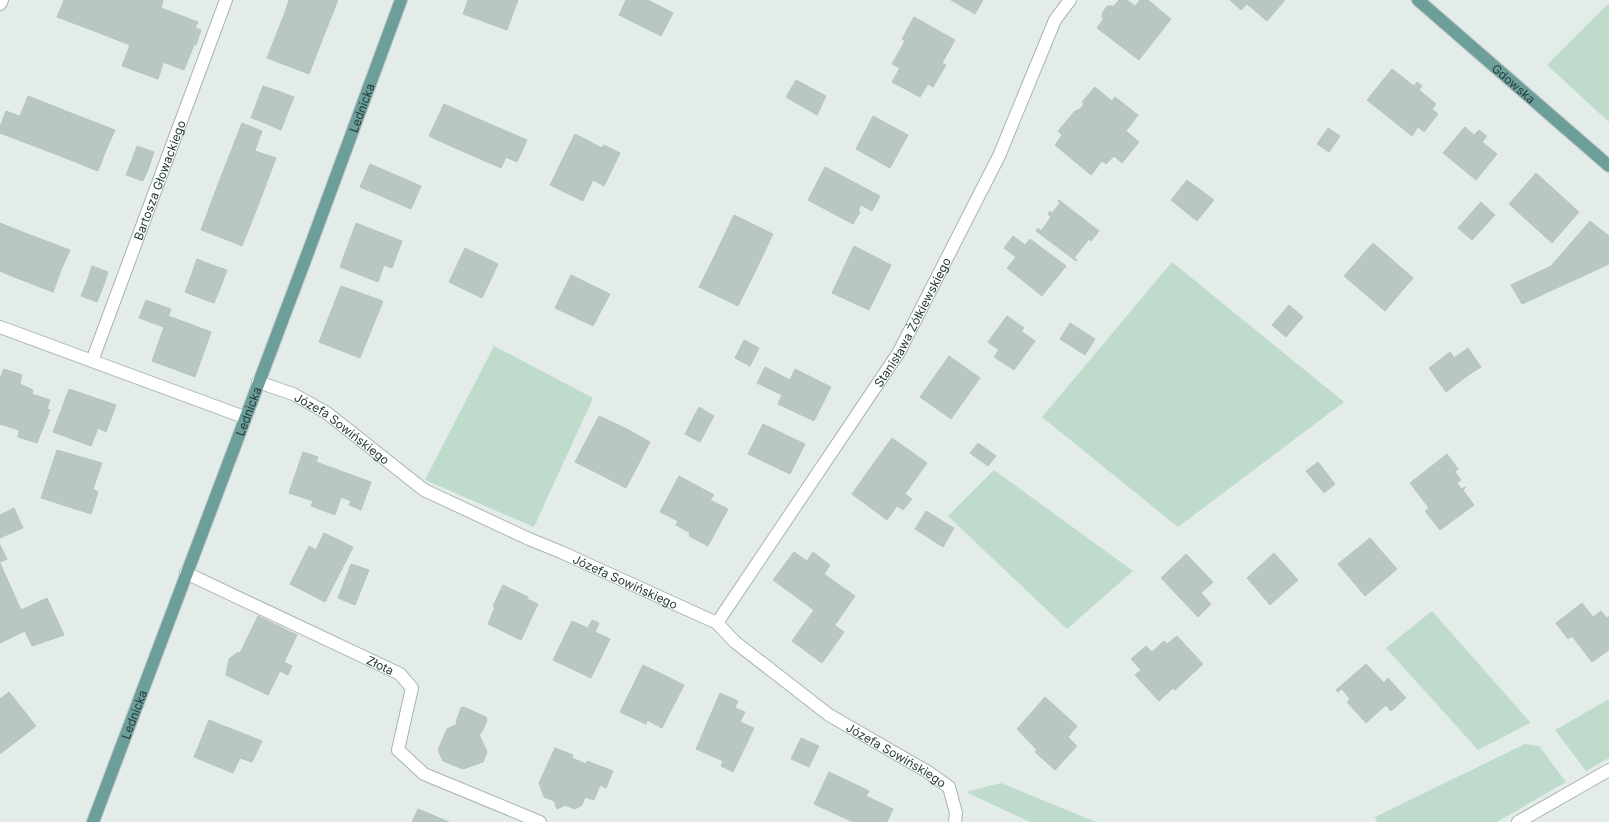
<svg xmlns="http://www.w3.org/2000/svg" width="1609" height="822" viewBox="0 0 1609 822" font-family="Inter,sans-serif">
	<rect width="100%" height="100%" fill="#e4ecea"/>
	<path fill="#bedbcc" d="M1609,3v119l-62,-57z
		M1172,262l172,140 -166,125 -136,-110z
		M494,346l99,52 -59,129 -109,-47z
		M994,470l139,101 -66,58 -119,-113z
		M1432,611l98,111v1l-52,27 -92,-102z
		M1609,699v59l-23,13 -31,-41z
		M1525,744l14,2 27,36 -69,40h-120l-2,-5z
		M1001,783l95,39h-66l-64,-30z"/>
	<path fill="#b9c7c3" stroke="#b6c5c2" d="M64,0h11l34,12 -7,22 -45,-17z
		M75,0h39l-5,12z
		M114,0h49l-2,8 37,14 -3,6 6,2 -5,15 -87,-33z
		M289,0h24l-9,22 -20,-7z
		M313,0h25l-12,30 -22,-8z
		M468,0h50l-11,30 -44,-16z
		M626,0h22l25,13 -12,23 -42,-21z
		M951,0h32l-8,14z
		M1119,0h8l8,6 5,-6h8l23,19 -32,41 -42,-32 7,-10 -2,-1 1,-5 4,-6h7z
		M1230,0h55l-18,21 -20,-17 -6,6z
		M109,12l63,24 -14,43 -36,-13 8,-21 -28,-11z
		M284,15l20,7 -16,44 -21,-8z
		M914,17l41,23 -13,23 4,2 -13,22 -5,-3 -8,13 -28,-15 8,-14 -8,-4 13,-23 -3,-2z
		M304,22l22,8 -17,44 -21,-8z
		M172,36l22,9 -10,25 -21,-8z
		M1392,69l22,17 3,-4 5,4 -3,4 17,14 -4,5 6,5 -14,18 -6,-5 -6,9 -45,-36z
		M796,80l30,16 -9,19 -31,-18z
		M263,86l15,5 -6,17 -15,-6z
		M1095,87l17,14 3,-4 23,18 -12,16 13,11 -17,21 -8,-7 -8,8 -4,-3 -11,14 -36,-30 7,-10 -4,-4 17,-20 5,-2 4,-5 -2,-2z
		M278,91l16,6 -7,17 -15,-6z
		M28,96l43,17 -8,20 -43,-17z
		M257,102l15,6 -7,15 -14,-5z
		M444,104l16,7 -14,33 -17,-8z
		M272,108l15,6 -6,16 -16,-7z
		M6,111l57,22 -8,21 -55,-21v-6z
		M460,111l67,29 -10,22 -11,-5 -5,11 -55,-24z
		M71,113l44,17 -9,20 -43,-17z
		M873,116l35,19 -18,33 -34,-19z
		M242,123l20,8 -23,64 -22,-8z
		M1465,127l9,8 5,-5 8,6 -5,6 15,12 -21,26 -33,-27z
		M1328,128l12,8 -11,16 -12,-8z
		M63,133l43,17 -8,21 -43,-17z
		M575,134l27,14 2,-3 16,8 -16,33 -11,-6 -10,21 -33,-16z
		M137,146l17,6 -5,15 -17,-7z
		M255,151l21,7 -17,45 -20,-8z
		M132,160l17,7 -6,14 -17,-6z
		M370,164l51,22 -10,23 -51,-22z
		M825,167l55,29 -8,15 -11,-6 -3,6 2,1 -7,12 -45,-24z
		M1536,173l43,39 -27,31 -43,-39z
		M1187,180l27,20 -17,21 -26,-21z
		M217,187l22,8 -17,43 -21,-8z
		M239,195l20,8 -17,43 -20,-8z
		M1059,200l40,31 -8,10 -2,-2 -15,19 3,2 -1,1 -40,-30 2,-3 3,3 10,-14 -3,-3 2,-3 2,2 8,-10 -2,-2z
		M1481,202l14,13 -23,25 -14,-12z
		M734,215l39,19 -20,42 -39,-19z
		M1590,221l19,15v28l-87,40 -11,-19 40,-19z
		M0,223l25,10 -8,21 -17,-7z
		M356,223l46,18 -10,27 -8,-3 -6,17 -38,-15z
		M25,233l45,17 -9,20 -44,-16z
		M1013,236l12,9 5,-6 36,27 -24,30 -35,-28 9,-11 -12,-9z
		M1373,243l40,35 -28,33 -41,-35z
		M854,246l37,19 -22,45 -37,-17z
		M0,247l17,7 -8,21 -9,-4z
		M465,248l33,16 -16,34 -33,-16z
		M17,254l44,16 -8,22 -44,-17z
		M714,257l39,19 -15,30 -39,-19z
		M197,259l15,6 -6,16 -15,-5z
		M212,265l15,5 -6,16 -15,-5z
		M92,266l16,6 -5,15 -16,-6z
		M571,275l39,19 -17,32 -38,-18z
		M191,276l15,5 -6,17 -15,-6z
		M87,281l16,6 -6,15 -16,-6z
		M206,281l15,5 -7,17 -14,-5z
		M341,286l42,15 -23,57 -41,-16z
		M146,300l25,9 -3,7 22,8 -16,45 -22,-8 12,-34 -25,-9z
		M1289,305l14,12 -17,20 -14,-12z
		M1007,316l17,12 -3,3 14,10 -21,29 -20,-13 5,-7 -11,-8z
		M1070,323l25,16 -10,16 -25,-16z
		M190,324l21,8 -16,45 -21,-8z
		M744,340l15,8 -9,18 -15,-8z
		M1468,348l13,19 -14,9 -13,-18z
		M1450,352l17,24 -21,16 -17,-24z
		M949,356l31,22 -29,41 -31,-22z
		M765,367l25,13 5,-11 36,18 -17,34 -36,-17 4,-9 -25,-12z
		M4,369l18,6 -2,9 13,6 -1,4 18,6 -3,9 3,1 -13,33 -19,-6 1,-7 -19,-6v-46z
		M69,389l47,16 -10,27 -8,-4 -7,18 -38,-14z
		M699,407l15,9 -14,26 -15,-8z
		M599,416l26,12 -24,47 -26,-13z
		M763,424l42,20 -15,30 -42,-20z
		M625,428l25,14 -24,46 -25,-13z
		M892,438l35,25 -22,31 -17,-12 -5,7 -19,-12z
		M978,443l18,13 -8,10 -18,-13z
		M57,450l45,13 -9,26 5,3 -7,22 -50,-16z
		M303,452l15,5 -2,5 55,20 -10,28 -12,-5 2,-4 -10,-4 -6,18 -24,-9 2,-5 -24,-8z
		M1447,454l11,15 -3,3 6,8 -4,3 4,6 5,-2 -3,3 11,15 -34,25 -15,-19 4,-3 -19,-25z
		M1318,462l17,22 -11,9 -18,-22z
		M679,476l35,19 -4,5 18,9 -20,37 -19,-10 1,-3 -14,-8 2,-4 -18,-9z
		M864,477l19,12 5,-7 24,17 -9,11 -6,-4 -10,14 -35,-26z
		M14,508l9,20 -23,10v-23z
		M926,511l28,17 -11,19 -28,-18z
		M324,533l29,14 -28,55 -35,-18 19,-38 7,4z
		M1370,538l27,31 -32,27 -27,-32z
		M0,545l7,14 -7,3z
		M794,552l13,9 6,-9 17,13 -6,9 11,8 -21,28 -41,-30z
		M1274,553l24,27 -28,25 -23,-27z
		M1186,554l27,28 -12,11 10,11 -13,13 -37,-39z
		M0,563l21,47 26,-12 17,37 -32,11 -7,-15 -25,12z
		M351,564l18,6 -14,35 -17,-7z
		M835,582l20,14 -20,29 -21,-15z
		M503,585l25,12 -1,2 11,5 -17,36 -33,-16 7,-17 -2,-1z
		M1582,603l11,14 8,-6 6,7 2,-1v33l-17,12 -20,-26 -4,3 -12,-16z
		M814,610l30,22 -22,31 -30,-22z
		M258,616l39,19 -13,27 8,4 -4,9 -8,-4 -12,24 -42,-20 3,-16 9,-7 2,1z
		M592,620l7,3 -4,9 15,7 -19,39 -38,-18 19,-39 16,7z
		M1177,636l26,28 -28,26 -2,-2 -14,13 -24,-26 6,-5 -10,-11 15,-13 6,6 12,-11 3,3z
		M1366,664l18,19 4,-5 18,20 -15,13 -5,-6 -20,18 -19,-21 3,-3 -8,-10 -4,3 -2,-2z
		M643,665l41,20 -22,43 -15,-8 -1,4 -26,-12z
		M9,692l27,34 -36,28v-55z
		M720,693l18,8 -3,7 10,4 -5,10 14,6 -21,44 -12,-6 2,-5 -27,-12z
		M1045,697l32,29 -9,11 9,9 -22,24 -20,-18 2,-2 -20,-21z
		M464,707l22,10 1,3 -5,12 -3,2 8,18 -4,10 -20,7 -20,-8 -5,-11 9,-21 10,-5 -1,-2 5,-14z
		M209,720l53,21 -10,21 -12,-4 -7,15 -39,-16z
		M801,738l18,8 -10,21 -18,-8z
		M555,748l18,7 -1,3 14,6 1,-3 26,10 -7,17 -6,-3 -6,15 -9,-3 -3,8 -7,4 -10,-4 -8,4 -3,-8 -10,-4 -5,-14z
		M829,772l40,19 -3,5 27,13 -6,13h-34l-39,-18z
		M418,809l31,13h-37z"/>
	<g fill="none" stroke-linecap="round" stroke-linejoin="round">
		<g stroke="#a7b4b2" stroke-width="14">
			<g id="minor">
				<path d="M0,4l2,-4"/>
				<path d="M0,327l244,90"/>
				<path id="s1" d="M92,361l134,-361"/>
				<path id="s2" d="M258,382l35,12 34,19 97,77 105,49 32,13 156,71 18,19 94,73 99,57 21,15 7,26 -1,9"/>
				<path id="s3" d="M186,573l214,101 12,14 -14,62 26,24 116,48"/>
				<path id="s4" d="M717,623l182,-271 100,-196 56,-136 15,-20"/>
				<path d="M1518,822l91,-52"/>
			</g>
		</g>
		<g stroke="#c2c8c8" stroke-width="14">
			<g id="major">
				<path id="s5" d="M1418,0l191,166"/>
				<path id="s6" d="M93,822l214,-567 94,-255"/>
			</g>
		</g>
		<use href="#minor" stroke="#fff" stroke-width="12"/>
		<use href="#major" stroke="#6c9e9a" stroke-width="12"/>
	</g>
	<g text-anchor="middle" dominant-baseline="central" stroke-width="3" stroke-linejoin="round" paint-order="stroke">
		<g font-size="12" fill="#253c3a" stroke="#f4f9f7">
			<text stroke="none"><textPath href="#s5" startOffset="127">Gdowska</textPath></text>
			<text stroke="none"><textPath href="#s6" startOffset="763">Lednicka</textPath></text>
			<text stroke="none"><textPath href="#s1" startOffset="193">Bartosza Głowackiego</textPath></text>
			<text stroke="none"><textPath href="#s4" startOffset="359">Stanisława Żółkiewskiego</textPath></text>
			<text stroke="none"><textPath href="#s6" startOffset="439">Lednicka</textPath></text>
			<text stroke="none"><textPath href="#s2" startOffset="97">Józefa Sowińskiego</textPath></text>
			<text stroke="none"><textPath href="#s2" startOffset="421">Józefa Sowińskiego</textPath></text>
			<text stroke="none"><textPath href="#s3" startOffset="215">Złota</textPath></text>
			<text stroke="none"><textPath href="#s6" startOffset="115">Lednicka</textPath></text>
			<text stroke="none"><textPath href="#s2" startOffset="745">Józefa Sowińskiego</textPath></text>
		</g>
	</g>
</svg>
